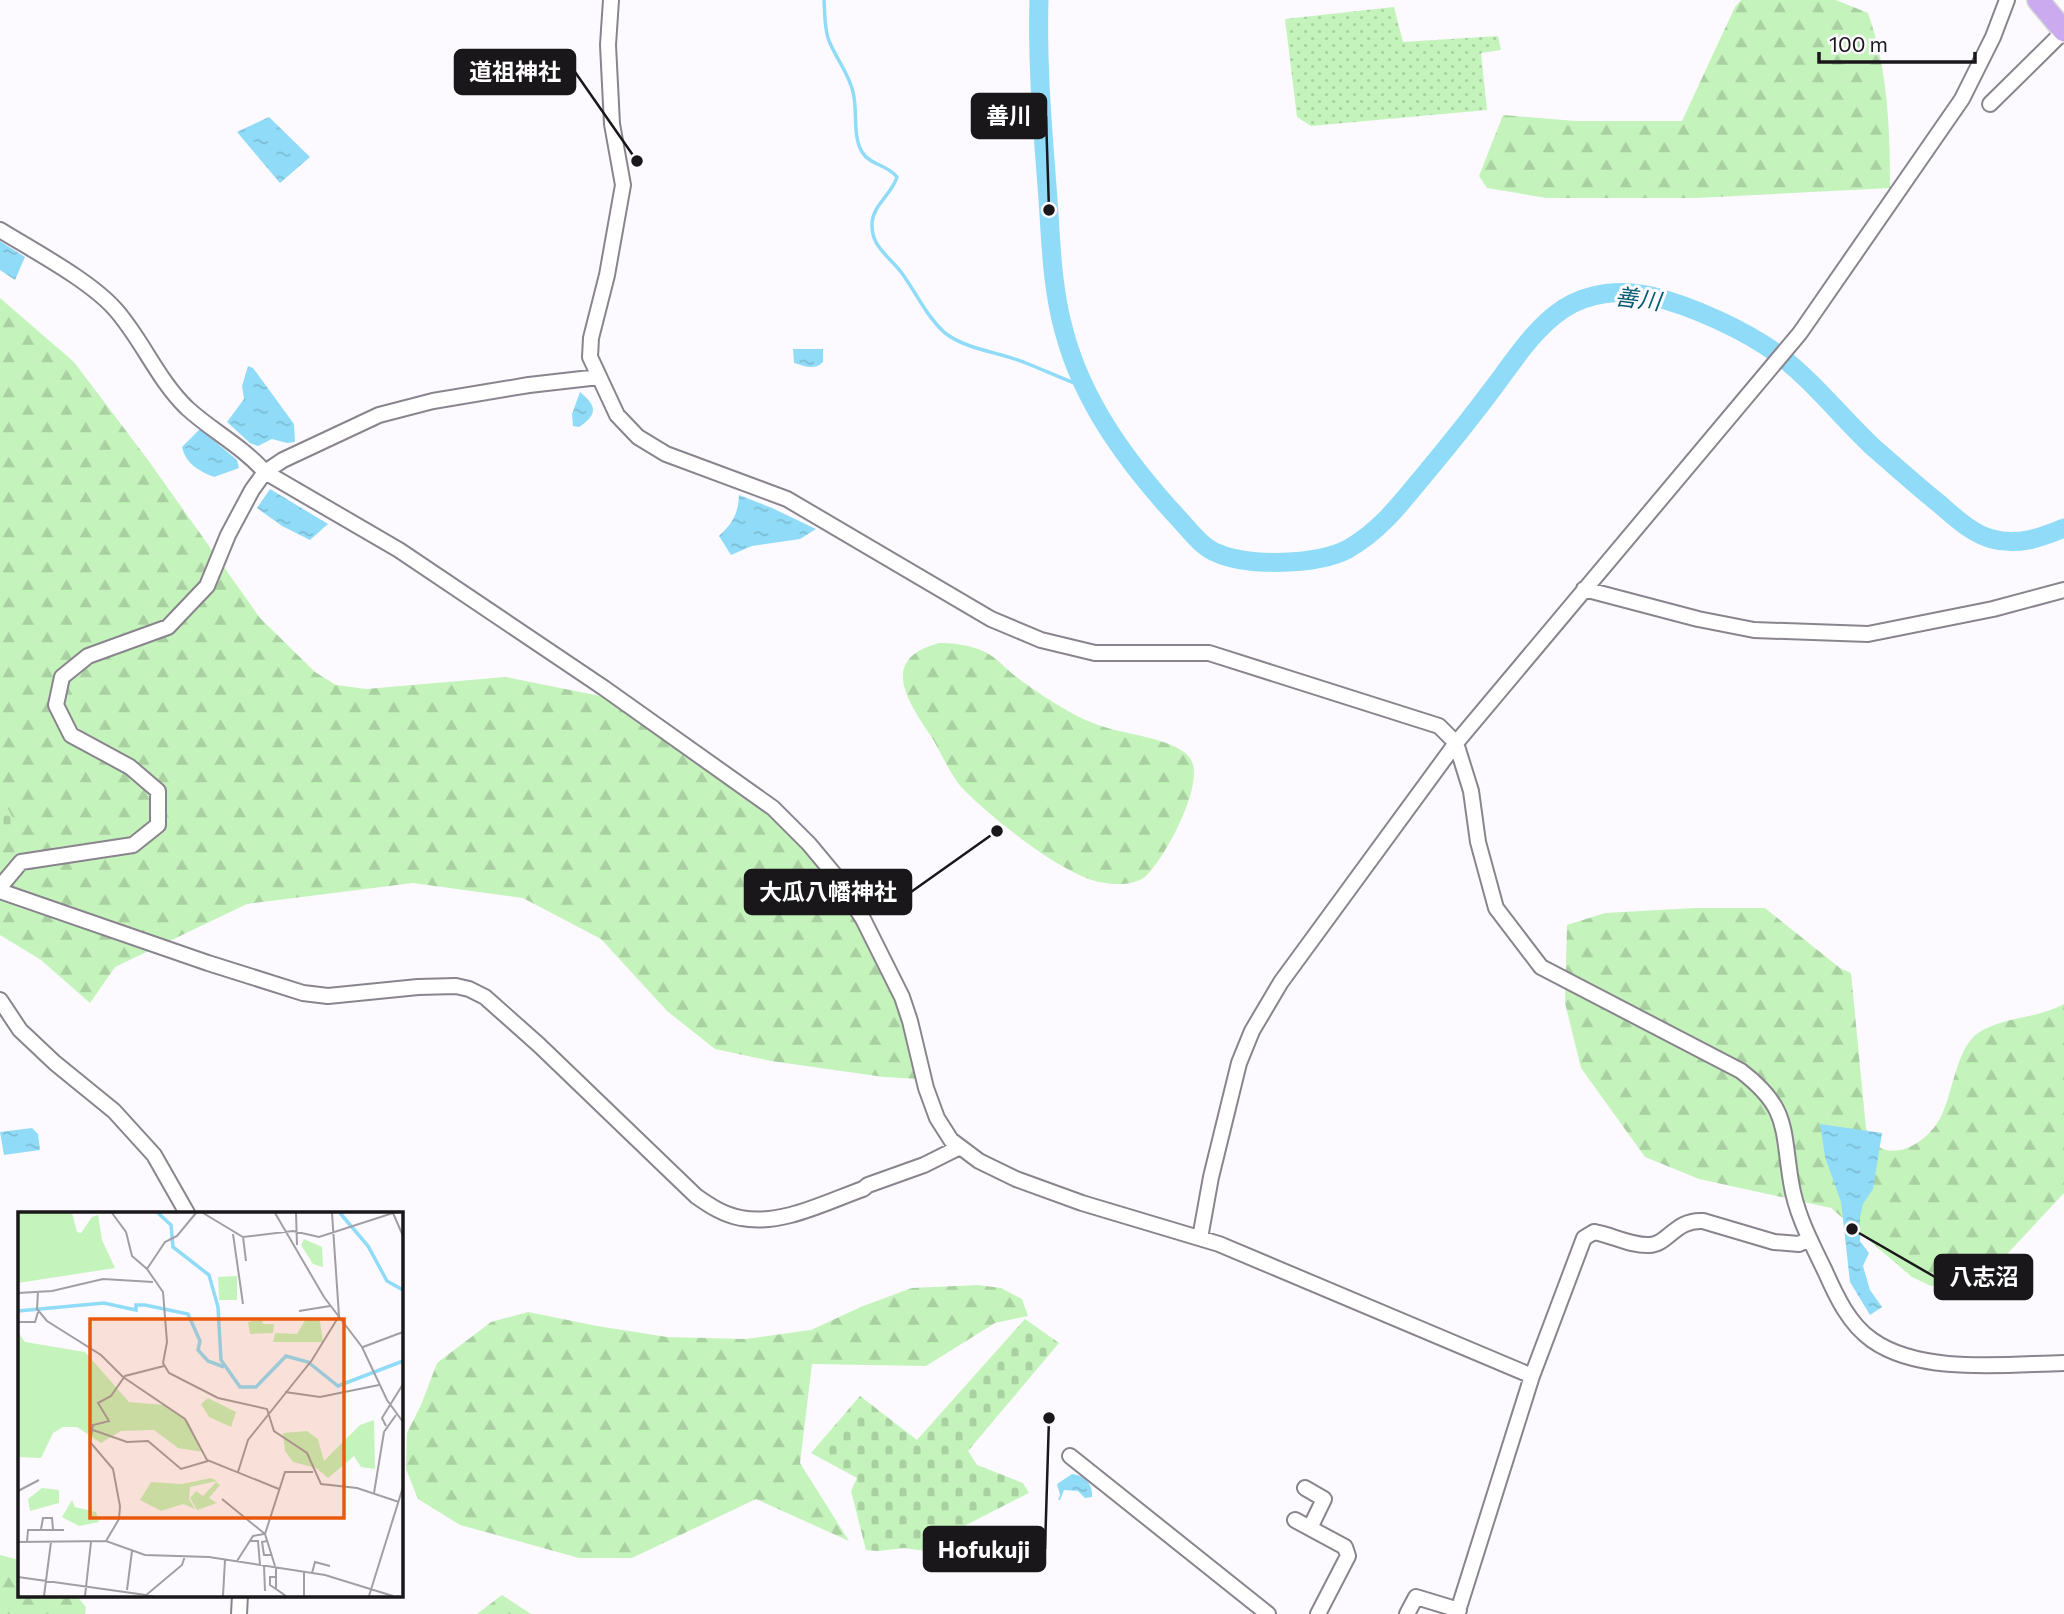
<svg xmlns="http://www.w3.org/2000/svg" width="2064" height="1614" viewBox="0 0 2064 1614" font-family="Commissioner,'Noto Sans JP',sans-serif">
	<defs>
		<pattern id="grass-dots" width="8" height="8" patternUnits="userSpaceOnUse" patternTransform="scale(1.75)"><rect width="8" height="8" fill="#c5f3bc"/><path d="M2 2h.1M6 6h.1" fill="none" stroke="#a9d0a1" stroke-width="1.8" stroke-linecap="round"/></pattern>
		<pattern id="forest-firs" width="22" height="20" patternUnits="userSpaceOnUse" patternTransform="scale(1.75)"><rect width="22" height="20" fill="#c5f3bc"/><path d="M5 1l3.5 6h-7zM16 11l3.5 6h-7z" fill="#a9d0a1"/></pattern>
		<pattern id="cemetery-stones" width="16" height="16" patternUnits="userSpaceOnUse" patternTransform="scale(1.75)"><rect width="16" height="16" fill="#c5f3bc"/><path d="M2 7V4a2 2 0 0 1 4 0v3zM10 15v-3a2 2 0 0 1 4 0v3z" fill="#a9d0a1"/></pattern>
		<pattern id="water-ripples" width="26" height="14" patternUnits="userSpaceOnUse" patternTransform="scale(1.75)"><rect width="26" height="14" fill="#90dcf8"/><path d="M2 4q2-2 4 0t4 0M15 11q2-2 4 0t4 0" fill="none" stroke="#7cbcd4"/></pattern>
	</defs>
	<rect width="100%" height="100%" fill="#fcfafe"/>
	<path fill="url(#grass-dots)" d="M1394,7l9,35 95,-6 3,14 -20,3 6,57 -176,16 -14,-9 -12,-98z"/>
	<path fill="url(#forest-firs)" d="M1741,0h95l32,13c20,57 22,114 22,175l-193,10h-151l-59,-10 -8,-12 24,-61 73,6h106l53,-114z
		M0,298l74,64 74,98 112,158 55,54 21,13 30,4 139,-12 100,20 192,132 73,89 37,85 14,76 -37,-2 -113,-16 -56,-12 -48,-38 -66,-72 -78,-41 -110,-15 -166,21 -132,63 -25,36 -49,-43 -41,-25z
		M939,643c15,0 32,2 46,9 11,5 20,16 29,23 19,15 42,30 63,41 10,5 23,10 34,13 21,6 66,11 79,29 17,23 -25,100 -44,118 -10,9 -29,9 -41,7 -38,-4 -112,-64 -140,-92 -13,-13 -22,-34 -31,-50 -23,-36 -59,-81 5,-98z
		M1695,908h70l75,60 11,5 15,155c3,6 6,14 11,18 22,14 51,-6 62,-26 14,-23 16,-71 39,-87 26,-17 59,-14 86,-29v189l-69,74 -34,19h-30l-19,-9 -81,-69 -132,-29 -54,-22 -64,-89 -16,-65 2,-78 38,-12z
		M978,1285l23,3 21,11 6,17 -33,7 -69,43 -114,-2 -12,99 49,78 -93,-42 -124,59h-53l-119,-33 -42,-26 -12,-30 1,-36 14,-28 16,-42 54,-41 37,-10 69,14 70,11 79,2 65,-9 52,-24 49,-18z
		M0,1555l19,5v35h57l10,12 -1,7h-85z
		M502,1595l29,19h-54z"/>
	<path fill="url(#cemetery-stones)" d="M0,792l17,35 -17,8z
		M1025,1319l34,24 -91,108 9,14 46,18 6,10 -65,33 -24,20 -15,5 -21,-3 -26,3 -12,-1 -15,-59 6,-13 -46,-25 49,-57 57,44z"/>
	<path fill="url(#water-ripples)" d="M269,117l41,40 -30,26 -43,-51z
		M0,241l25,16 -10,23 -15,-10z
		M793,349h30v13c-9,9 -18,4 -29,1z
		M248,366l5,2 41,56 1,18 -8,1 -15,-4 -14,7 -8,-3 -23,-21 17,-23 -2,-13z
		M580,392c17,14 18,22 -1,35l-6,-1 -1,-12z
		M200,429l37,31 2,8 -25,9c-15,-6 -28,-13 -32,-30z
		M270,489l58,35 -18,16 -28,-14 -25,-18z
		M739,495l33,13 44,21 -16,10 -48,7 -21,9 -12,-19c14,-13 19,-22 20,-41z
		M1820,1124l62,9 -9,56 -10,15 -3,13v24l9,12 -6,13 7,24 12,17 -12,8 -20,-33 -9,-80 -16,-45z
		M32,1128l6,6 2,16 -36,5 -4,-23z
		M1072,1474c13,1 21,10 20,23l-7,1 -7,-7 -14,-1 -4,10h-2l2,-5 -3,-11z"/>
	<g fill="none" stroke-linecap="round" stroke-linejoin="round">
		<path stroke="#90dcf8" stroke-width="3.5" d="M824,0c1,13 0,31 6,43 7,17 19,31 23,49 5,19 -1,43 9,60 8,13 26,13 35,25 -5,17 -24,28 -25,46 -1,24 16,32 29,49 15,20 25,44 44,61 22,17 55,19 81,30 20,8 39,17 59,24"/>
		<path stroke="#90dcf8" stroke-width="19" d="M1039,0c-2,67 4,133 9,199 3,44 4,89 16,132 19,73 66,135 116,189 11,12 22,27 37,33 32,14 101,12 131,-4 32,-18 54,-47 77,-75 25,-30 49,-60 72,-91 19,-26 39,-56 66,-74 26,-17 59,-20 88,-13 41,10 94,34 128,59 35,27 63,63 95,93 21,18 42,37 63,54 17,14 33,31 55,37 26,7 48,-1 72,-11"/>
		<g stroke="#89848d" stroke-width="18">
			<path id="minor" d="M611,0l-3,45 4,79 11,61 -16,90 -16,63 -1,19 27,58 21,22 28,17 121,45 204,120 50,21 54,13h114l230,73 17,17 15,48 7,51 18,66 45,59 200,104c48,37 41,56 50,111 5,32 20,60 34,89 11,25 24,53 47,69 49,35 135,24 192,23
				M1990,104l74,-73
				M0,230c34,21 89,50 115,79 27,30 42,70 72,99 25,23 55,38 78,64l134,78 205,138 169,120 36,36 25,30 29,45 39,78 8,24 16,67 11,30 14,22 28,21 37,18 66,24 137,41 313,132
				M1584,589l114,30 56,11 114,4 125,-25 71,-19
				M0,887l21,-25 112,-17 25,-20v-34l-28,-24 -59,-32 -15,-30 6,-28 26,-21 80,-29 39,-41 21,-51 24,-45 13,-18 18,-12 96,-45 54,-14 96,-16 70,-8
				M0,891l208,72 95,30 25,3 90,-9 38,-1 13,3 16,8 54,48 157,151c14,10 28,19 45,22 40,8 85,-16 122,-29l5,-4 56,-20 36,-18
				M0,1000l20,30 35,33 59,48 40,44 33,58
				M1200,1238l11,-61 28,-114 13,-32 29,-49 175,-239 344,-410 162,-234 31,-62 14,-37
				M1070,1456l198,158
				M1305,1488l19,11 -14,29
				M1295,1520l50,27 3,9 -30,58
				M239,1614l1,-19
				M1407,1614l9,-17 43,13
				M1457,1614l75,-238 52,-138 10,-6c18,3 37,14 55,13 19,0 26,-26 54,-24l71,21 25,2 10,-5"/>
		</g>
		<g stroke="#d6d5d6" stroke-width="24">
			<path id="highway" d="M2038,0l26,31"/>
		</g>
		<use href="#minor" stroke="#fff" stroke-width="14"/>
		<use href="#highway" stroke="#cbaaef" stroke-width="21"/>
	</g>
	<g text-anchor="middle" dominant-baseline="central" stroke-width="6" stroke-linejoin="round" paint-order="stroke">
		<g font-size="23" font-style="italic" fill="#005a71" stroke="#fcfafe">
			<text transform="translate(1638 298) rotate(7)">善川</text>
		</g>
	</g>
	<g transform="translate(18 1212)">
		<rect width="385" height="385" fill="#fcfafe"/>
		<path d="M244,108l1,4h11l-1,9 -23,1 -2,-12z" fill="#c5f3bc"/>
		<path d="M0,1h54l5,19 4,1 11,-16 6,-2 4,25 13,28 -97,15zM286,27l18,8 1,20 -10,-3 -12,-19zM219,64v24h-18l-1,-23zM289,105l13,4 3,21h-50l2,-9 22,1zM0,120l7,10 60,10 44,50 36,3 23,16 15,31 -25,-4 -24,-18 -33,1 -20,12 -24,-16h-14l-10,6 -12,25 -23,-1zM190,186l28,14 -5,15 -22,-10 -8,-13zM356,208l1,49 -14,-2 -7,-11 -26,22 -12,-10 -23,-6 -8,-11 -2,-18 24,-2 11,8 6,22 36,-36zM193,266l6,3 -27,6 -1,12 6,10 -12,-5 -22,7 -21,-11 11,-18 31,2zM24,276l17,2v13l-29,8 -2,-12zM54,288l3,7 21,5 3,10 -20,4 -17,-9z" fill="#c5f3bc"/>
		<path d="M198,270l4,3 -11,13 8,5 -20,7 -7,-12 6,-7 7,5z" fill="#c5f3bc"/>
		<path fill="none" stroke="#90dcf8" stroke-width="3.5" d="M140,1l13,12 2,22 36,28 9,32 3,53 19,27h16l30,-31 22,6 30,24 65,-25M322,1l28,33 19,35 16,9M0,99l86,-8 32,7v-5h9l43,9 12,27 -2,9 10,11 16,6"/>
		<path fill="none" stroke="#a19fa3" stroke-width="2" d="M94,1l14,19 6,24 15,13 16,23 4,50 -4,21 6,10 49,25 49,11 7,22 33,22 14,31 36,4 42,14M185,1l40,24 50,-6 26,6 74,-24M257,1l49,84 38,50 25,53 16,22M278,1l1,32M375,1l10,23M215,22l10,70M225,25l3,24M129,57l18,-27 12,-6 19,-23M20,80l-1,17 10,12 54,34 22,22 62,42 22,41 72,29M0,81l34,-2 51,-12 50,3M281,99l31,-5M0,110h17l3,-10M345,135l40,-15M267,180l35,5 59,-12M368,214l-4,-8 21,-34M72,217l37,13 21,-1 33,28 27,-8M220,260l10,-32 64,-80 27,-44 -7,-103M0,279l21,-11M356,281l10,-61 12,-17M204,287l43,35 10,32M23,317l2,-11h9l1,11M247,322l20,-62h28M88,329l13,-22 1,-13 -7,-37 -23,-27 3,-17 16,-4 -11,-18 13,-7 14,-20 39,-10M232,329h8l2,24M249,329l-5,1 2,13h8M0,330l88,-1 39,14 64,2 116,18 68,21M9,330l1,-12h36M219,349l16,-25 11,-2M246,354l1,25M258,356v21l10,7M294,361l3,-11 15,4M0,365l135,19M258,377l-6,-4v-8h6M109,378l5,-39M26,384l7,-54M67,384l6,-54M127,384l37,-31 3,-9M205,384l2,-36M286,384v-24M351,384l34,-109"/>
		<path fill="#e8590c" fill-opacity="0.15" stroke="#e8590c" stroke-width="3.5" d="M72,107h254v199h-254z"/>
		<rect width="385" height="385" fill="none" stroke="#19171a" stroke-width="3.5"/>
	</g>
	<path fill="none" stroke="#19171a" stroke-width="2.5" d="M637 161L575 72M1049 210L1046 116M997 831L911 892M1852 1229L1935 1277M1049 1418L1045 1549"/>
	<g fill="#19171a" stroke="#fcfafe" stroke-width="2.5">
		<circle cx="637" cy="161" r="7"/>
		<circle cx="1049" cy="210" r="7"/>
		<circle cx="997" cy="831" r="7"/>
		<circle cx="1852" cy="1229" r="7"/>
		<circle cx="1049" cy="1418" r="7"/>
	</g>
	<g fill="#19171a" stroke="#19171a" stroke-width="2.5">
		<rect x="455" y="50" width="120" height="44" rx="7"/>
		<rect x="972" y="94" width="74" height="44" rx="7"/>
		<rect x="745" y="870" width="166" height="44" rx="7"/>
		<rect x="1935" y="1255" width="97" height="44" rx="7"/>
		<rect x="924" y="1527" width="121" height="44" rx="7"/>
	</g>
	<g font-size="23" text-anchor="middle" font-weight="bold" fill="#fff">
		<text x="515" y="80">道祖神社</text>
		<text x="1009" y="124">善川</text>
		<text x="828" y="900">大瓜八幡神社</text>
		<text x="1984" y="1285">八志沼</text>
		<text x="984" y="1558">Hofukuji</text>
	</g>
	<path d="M1819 52v10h156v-10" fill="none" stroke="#19171a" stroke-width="3.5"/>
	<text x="1829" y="52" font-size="21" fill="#19171a" stroke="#fcfafe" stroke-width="5" paint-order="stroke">100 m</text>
</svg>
